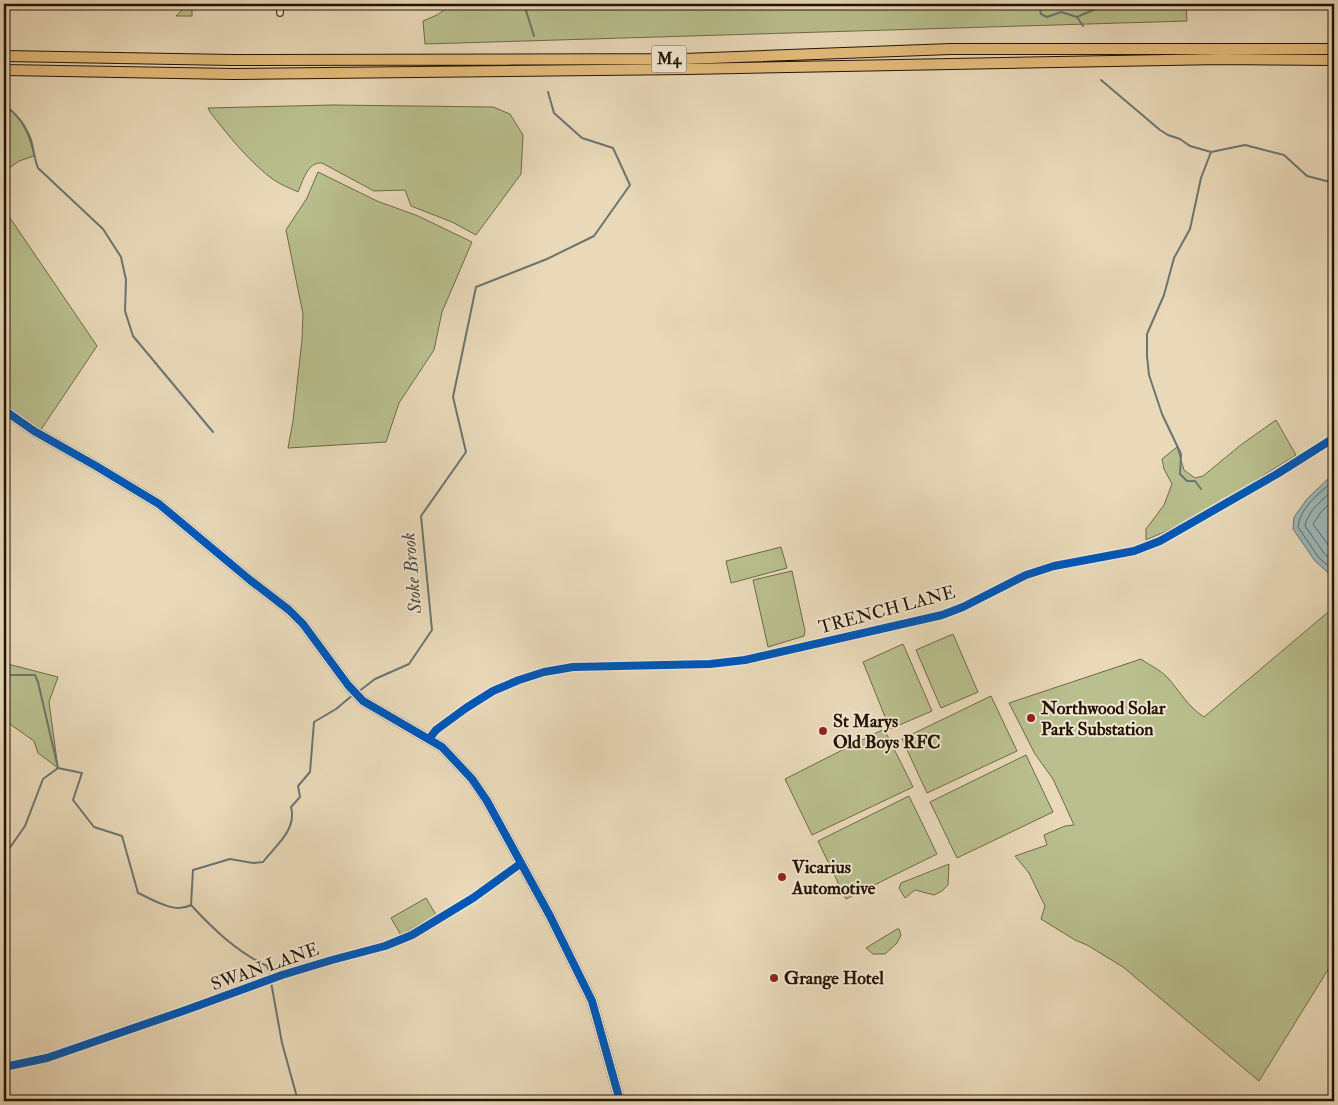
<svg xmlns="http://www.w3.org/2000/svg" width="1338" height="1105" viewBox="0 0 1338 1105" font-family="'IM FELL Double Pica',serif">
	<rect width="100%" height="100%" fill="#e9d9b9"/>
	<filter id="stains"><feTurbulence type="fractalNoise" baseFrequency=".004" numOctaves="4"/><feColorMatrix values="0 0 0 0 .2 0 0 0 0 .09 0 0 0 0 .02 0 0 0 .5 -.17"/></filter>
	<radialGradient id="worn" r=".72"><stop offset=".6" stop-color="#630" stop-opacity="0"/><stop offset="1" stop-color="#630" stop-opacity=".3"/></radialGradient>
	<path fill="#b9bf8e" stroke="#6e6947" d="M188,4h4v12h-16z
		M452,4h734l1,17 -762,23 -2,-23 14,-6z
		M4,105c18,12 26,31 30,51l-15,5 -15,11z
		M333,105l160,2 17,7 13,21 -2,39 -45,61 -24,-13 -41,-16 -6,-16 -31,1 -52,-28c-15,-1 -19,18 -24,29 -8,-4 -17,-7 -24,-12 -23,-16 -47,-46 -64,-68l-2,-4z
		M318,172l59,29 41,15 54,26 -30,70 -8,38 -35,53 -13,39 -98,6 5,-27 9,-81 1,-26 -17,-84 21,-32z
		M4,209l93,137 -57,85 -36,-21z
		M1276,420l20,35c-47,29 -98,64 -150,85v-11l18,-24 8,-21 -8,-15 -2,-10 15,-12 7,23 11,8 8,-2 39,-32z
		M781,547l6,21 -56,15 -5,-22z
		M792,571l13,60 -1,5 -36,11 -15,-67z
		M1334,607v353l-75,121 -136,-114 -36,-22 -12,-5 -34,-21 4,-13 -16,-33 -14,-17 32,-11 -3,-10 21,-9 9,-1 -21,-46 -18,-25 -26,-51 132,-44c8,6 18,10 26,18 13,14 20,29 37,40z
		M953,634l25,58 -37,16 -25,-58z
		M903,644l29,67 -42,18 -27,-67z
		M4,663l54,14 -9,25 9,66 -20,-15 -4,-12 -30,-21z
		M991,696l26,55 -90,42 -25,-54z
		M884,729l29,58 -101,48 -27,-56z
		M1026,755l27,57 -96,46 -27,-56z
		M909,796l28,58 -91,45 -28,-58z
		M949,864l-1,21 -6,6 -8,4 -19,-5 -10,8 -6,-10 2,-5z
		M426,898l10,17 -35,20 -10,-17z
		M897,929h2l2,6 -4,8 -12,11h-12l-7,-6z"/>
	<path fill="#9cb7ba" stroke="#6b7570" d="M1334,473v105l-19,-17 -22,-32 1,-12 13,-18z"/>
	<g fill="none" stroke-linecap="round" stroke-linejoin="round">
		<path stroke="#5f655d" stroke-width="1" d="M1334,480c-14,13 -34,27 -36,47l21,31 15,13
			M1334,489c-10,10 -27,22 -29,37l19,27 10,10
			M1334,499l-13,13 -8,12 21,29"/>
		<path stroke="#6b7570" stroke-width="2" d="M524,4l10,32
			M1039,4l2,10 6,3 14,-5 16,5 30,-13
			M1077,17l6,9
			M1101,80l59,50 8,5 12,4 10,7 21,6 34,-7 39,10 23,21 27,7
			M4,105c12,8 22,21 27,35 3,10 3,18 7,28l65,61 18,28 5,23 -1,31 8,25 80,96
			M1201,489l-6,-8h-8l-7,-7 1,-20 -19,-40 -13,-39 -2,-19v-22l17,-39 10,-37 16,-29 11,-51 10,-26
			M4,675h31l3,7 20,86 24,5 -9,27 21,27 28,9 16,57c16,7 36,21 53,12
			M358,692l17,-13 34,-15 23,-34 -11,-114 45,-64 -13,-55 23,-110 71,-28 47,-23 36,-51 -17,-37 -31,-10 -28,-25 -6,-21
			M4,856l21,-30 18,-47 15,-11
			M191,905l2,-35 37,-11 23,4 10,-1c13,-17 34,-32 28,-55l9,-10 -2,-11 12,-14 4,-50 22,-13 18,-15
			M191,905c22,24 46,47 76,61l3,7
			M271,982l11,61 16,58"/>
		<g stroke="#54442e" stroke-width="8">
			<path id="minor" d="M280,13v-7l4,-2
				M4,1067l43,-9 139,-48 96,-35 50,-15 53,-14 27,-11 61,-37 47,-34"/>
		</g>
		<g stroke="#54442e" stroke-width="9">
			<path id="tertiary" d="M429,739l7,-9 30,-22 27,-17 26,-11 25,-8 29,-5 137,-3 35,-4 197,-45 21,-8 63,-32 28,-9 80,-15 26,-10 117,-67 57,-36"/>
		</g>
		<g stroke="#221300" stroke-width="11">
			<path id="secondary" d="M4,410l30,21 62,35 63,38 91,76 39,30 14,14 45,61 15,16 79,46 30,32 15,22 63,115 42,85 28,100"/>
		</g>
		<g stroke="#221300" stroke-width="12">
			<path id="motorway" d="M4,56l228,4 451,-1 268,-10h383
				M4,70l230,4 453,-5 535,-10 112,1"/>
		</g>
		<use href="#minor" stroke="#f1e6d2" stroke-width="5.5"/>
		<use href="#tertiary" stroke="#f1e6d2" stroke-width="8"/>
		<use href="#secondary" stroke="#f1e6d2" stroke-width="9"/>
		<use href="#motorway" stroke="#e4bc7c" stroke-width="10"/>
		<g stroke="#f1e6d2" stroke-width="11">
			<path id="cycleway" d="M4,410l30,21 62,35 63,38 91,76 39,30 14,14 45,61 15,16 79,46 30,32 15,22 63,115 42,85 28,100
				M429,739l7,-9 30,-22 27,-17 26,-11 25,-8 29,-5 137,-3 35,-4 197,-45 21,-8 63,-32 28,-9 80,-15 26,-10 117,-67 57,-36
				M4,1067l43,-9 139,-48 96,-35 50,-15 53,-14 27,-11 61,-37 47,-34"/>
		</g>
		<use href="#cycleway" stroke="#0057b8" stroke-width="8"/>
	</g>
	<g fill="#8f2418" stroke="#f1e6d2" stroke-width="2">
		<circle cx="1031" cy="718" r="5"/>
		<circle cx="823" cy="731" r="5"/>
		<circle cx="782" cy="877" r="5"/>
		<circle cx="774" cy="978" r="5"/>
	</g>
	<g text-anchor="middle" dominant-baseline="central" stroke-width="4" stroke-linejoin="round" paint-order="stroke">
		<rect fill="#f1e6d2" stroke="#60523f" stroke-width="1" x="651.5" y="45.5" width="35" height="27" rx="4"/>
		<g font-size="16" font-weight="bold" fill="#221300">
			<text x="669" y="59">M4</text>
		</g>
		<g font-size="18" fill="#221300" stroke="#f1e6d2">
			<text transform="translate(887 610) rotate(-15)">TRENCH LANE</text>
			<text transform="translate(265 967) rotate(-19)">SWAN LANE</text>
		</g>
		<g font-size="18" font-weight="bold" fill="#221300" stroke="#f1e6d2" text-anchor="start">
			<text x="1041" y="708">Northwood Solar<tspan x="1041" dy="21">Park Substation</tspan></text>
			<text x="833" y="721">St Marys<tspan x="833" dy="21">Old Boys RFC</tspan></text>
			<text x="792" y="867">Vicarius<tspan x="792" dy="21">Automotive</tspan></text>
			<text x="784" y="978">Grange Hotel</text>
		</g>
		<g font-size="19" font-style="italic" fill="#4d4c41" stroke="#f1e6d2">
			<text transform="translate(412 573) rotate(-95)">Stoke Brook</text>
		</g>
	</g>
	<rect width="1338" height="1105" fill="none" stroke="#e9d9b9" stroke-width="20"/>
	<rect x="5" y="5" width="1328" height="1095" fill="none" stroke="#221300" stroke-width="2.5"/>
	<rect x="10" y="10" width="1318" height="1085" fill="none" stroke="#221300"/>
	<rect width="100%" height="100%" filter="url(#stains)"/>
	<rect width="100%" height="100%" fill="url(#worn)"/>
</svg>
